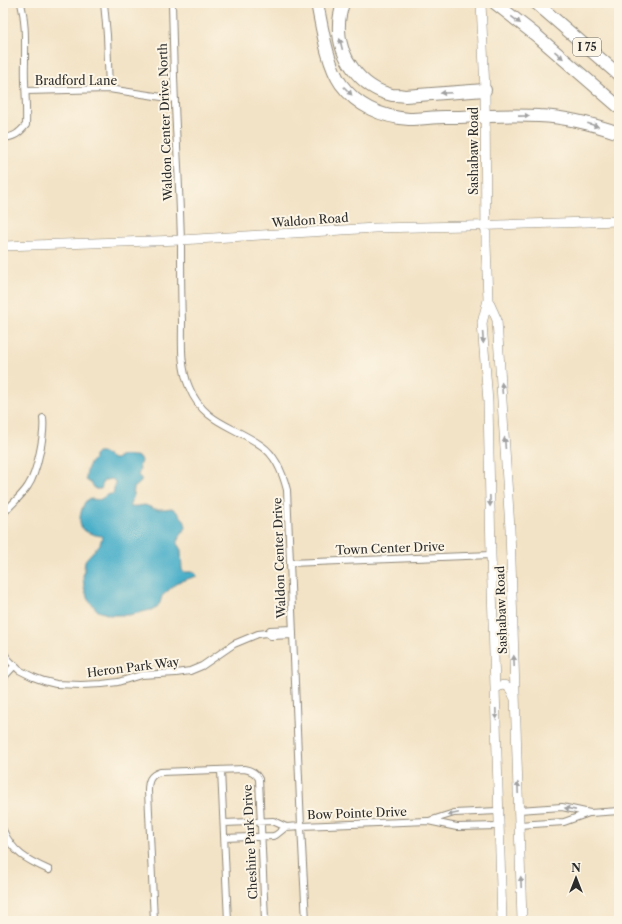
<svg xmlns="http://www.w3.org/2000/svg" width="622" height="924" viewBox="0 0 622 924" font-family="'Libre Caslon Text',serif">
	<rect width="100%" height="100%" fill="#fcf5e5"/>
	<filter id="ink" filterUnits="userSpaceOnUse"><feTurbulence type="fractalNoise" baseFrequency=".025" numOctaves="2"/><feDisplacementMap in="SourceGraphic" scale="8" xChannelSelector="R" yChannelSelector="G"/><feConvolveMatrix kernelMatrix="1 2 1 2 8 2 1 2 1" color-interpolation-filters="sRGB"/></filter>
	<filter id="wash" filterUnits="userSpaceOnUse"><feTurbulence type="fractalNoise" baseFrequency=".012" numOctaves="4" result="noise"/><feDisplacementMap in="SourceGraphic" scale="16" xChannelSelector="R" yChannelSelector="G"/><feGaussianBlur stdDeviation="0.9" result="paint"/><feColorMatrix in="noise" values="0 0 0 0 0 0 0 0 0 0 0 0 0 0 0 0 0 1.4 0 .05"/><feComposite in="paint" operator="in"/></filter>
	<g filter="url(#wash)">
		<rect width="100%" height="100%" fill="#f3e3c6"/>
		<path fill="#49afc9" stroke="#3a6d7a" d="M97,453h7l9,6h3l6,-3h14l4,2 1,4c-3,3 0,6 -2,10 0,2 -1,3 -1,4l3,2v4l-7,6 -1,10 -3,6v3l15,-2 10,4h10l7,-1c7,5 14,12 14,20l-6,7 -2,6v4l3,5 1,20 2,2h10l3,4 -19,6 -16,14 -2,7 -5,6 -26,6h-19l-12,-4 -10,-11 -4,-13 -1,-10 2,-16 1,-2 14,-15 2,-7 -1,-1c-18,-3 -25,-8 -19,-27 1,-2 2,-6 4,-8 5,-4 11,0 15,-2 2,-1 4,-3 6,-4 2,-1 4,-1 6,-1l2,-10v-2l-3,-3 -7,1c-4,2 -2,6 -4,9h-6l-3,-5 -6,-4c0,-9 2,-16 8,-21v-3z"/>
	</g>
	<g filter="url(#ink)">
		<g fill="none" stroke-linecap="round" stroke-linejoin="round">
			<g stroke="#8f8778" stroke-width="8">
				<path id="street" d="M104,3l3,32 2,54
					M172,3c1,41 2,83 4,124 2,38 4,77 5,115 0,26 0,53 1,79 0,21 -2,45 7,66 15,37 44,38 73,59 14,10 21,28 25,44l14,336 5,95
					M26,91l83,-2 66,10
					M3,138c12,-1 16,-5 23,-13 1,-21 -2,-42 -1,-63 0,-20 1,-39 -4,-59
					M3,514c8,-10 18,-17 25,-28 9,-13 17,-52 15,-68
					M290,563l201,-8
					M292,629l-22,1 -3,3 4,3 22,-1
					M3,652l5,7 11,11 14,7 11,4 12,3 25,1 21,-1 16,-2 23,-7 35,-2 14,-2 12,-5 32,-22 24,-10 9,-1
					M3,678l12,-13
					M221,770l7,151
					M519,810l43,-3 28,6 29,-2
					M429,821l25,-8 44,-2
					M224,823l49,-2 13,6
					M519,825l45,-3 25,-9
					M3,830c10,23 24,30 46,40
					M225,838l48,-2 3,-1 10,-8 15,-1 127,-5 29,6 42,-1
					M154,921l-6,-130c0,-10 2,-16 12,-19l84,-3c7,1 12,4 15,10l6,142"/>
			</g>
			<g stroke="#8f8778" stroke-width="10">
				<path id="secondary" d="M481,3l4,87 1,154 2,56 -6,23 6,79 3,153 11,366
					M3,246l178,-6 194,-12 92,-2 152,-5
					M488,300l9,20 13,209 12,392
					M493,619c6,12 8,12 20,11
					M495,689c11,-8 15,-2 19,8"/>
			</g>
			<g stroke="#8f8778" stroke-width="14">
				<path id="highway" d="M317,3c5,24 10,61 24,81 16,22 41,33 68,35 12,0 24,-2 36,-2 31,0 64,-3 94,-1 28,1 54,8 80,17
					M343,3c-2,7 -4,14 -4,21 -2,32 22,64 53,71 4,0 9,0 13,1l80,-6
					M495,3l42,33 82,71
					M536,3l83,72"/>
			</g>
			<use href="#street" stroke="#fff" stroke-width="6"/>
			<use href="#secondary" stroke="#fff" stroke-width="9"/>
			<use href="#highway" stroke="#fff" stroke-width="12"/>
		</g>
		<defs><path id="oneway-solid" d="M-6-.8H1V-3.2L6.5 0L1 3.2V.8H-6Z"/></defs>
		<g fill="#a0a0a0">
			<use href="#oneway-solid" transform="translate(516 20) rotate(38)"/>
			<use href="#oneway-solid" transform="translate(341 44) rotate(-104)"/>
			<use href="#oneway-solid" transform="translate(559 55) rotate(41)"/>
			<use href="#oneway-solid" transform="translate(348 91) rotate(46)"/>
			<use href="#oneway-solid" transform="translate(446 93) rotate(177)"/>
			<use href="#oneway-solid" transform="translate(524 116) rotate(-1)"/>
			<use href="#oneway-solid" transform="translate(593 125) rotate(17)"/>
			<use href="#oneway-solid" transform="translate(483 338) rotate(86)"/>
			<use href="#oneway-solid" transform="translate(502 388) rotate(-94)"/>
			<use href="#oneway-solid" transform="translate(505 443) rotate(-94)"/>
			<use href="#oneway-solid" transform="translate(490 501) rotate(89)"/>
			<use href="#oneway-solid" transform="translate(514 661) rotate(-92)"/>
			<use href="#oneway-solid" transform="translate(496 714) rotate(88)"/>
			<use href="#oneway-solid" transform="translate(518 788) rotate(-92)"/>
			<use href="#oneway-solid" transform="translate(570 809) rotate(-169)"/>
			<use href="#oneway-solid" transform="translate(453 814) rotate(168)"/>
			<use href="#oneway-solid" transform="translate(521 882) rotate(-92)"/>
		</g>
	</g>
	<g text-anchor="middle" dominant-baseline="central" stroke-width="4" stroke-linejoin="round" paint-order="stroke">
		<rect fill="#fcf5e5" stroke="#6a6863" stroke-width="1" x="573" y="38" width="28" height="18" rx="3"/>
		<g font-size="11" font-weight="bold" fill="#2b2b2b">
			<text x="587" y="47">I 75</text>
		</g>
		<g font-size="12" fill="#2b2b2b" stroke="#fcf5e5">
			<text x="76" y="80">Bradford Lane</text>
			<text transform="translate(165 122) rotate(-92)">Waldon Center Drive North</text>
			<text transform="translate(473 151) rotate(-90)">Sashabaw Road</text>
			<text transform="translate(310 220) rotate(-4)">Waldon Road</text>
			<text transform="translate(390 548) rotate(-2)">Town Center Drive</text>
			<text transform="translate(279 558) rotate(-92)">Waldon Center Drive</text>
			<text transform="translate(501 610) rotate(-92)">Sashabaw Road</text>
			<text transform="translate(133 667) rotate(-7)">Heron Park Way</text>
			<text transform="translate(357 813) rotate(-2)">Bow Pointe Drive</text>
			<text transform="translate(250 842) rotate(-93)">Cheshire Park Drive</text>
		</g>
	</g>
	<rect width="622" height="924" fill="none" stroke="#fcf5e5" stroke-width="16"/>
	<g transform="translate(576 878)" stroke="#fcf5e5" stroke-width="3" paint-order="stroke">
	<path d="M0-3L7 15L0 10L-7 15Z" fill="#2b2b2b"/>
	<text y="-6" font-size="11" font-weight="bold" text-anchor="middle" fill="#2b2b2b">N</text>
	</g>
</svg>
